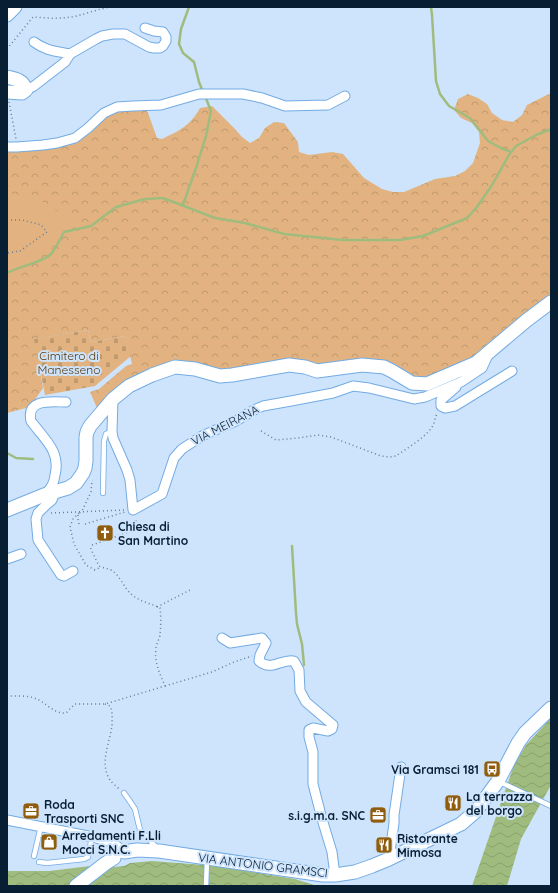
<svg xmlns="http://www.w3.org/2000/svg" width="558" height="893" viewBox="0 0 558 893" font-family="Quicksand,sans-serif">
	<defs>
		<pattern id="forest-crowns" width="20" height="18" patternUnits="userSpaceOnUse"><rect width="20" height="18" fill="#e2b380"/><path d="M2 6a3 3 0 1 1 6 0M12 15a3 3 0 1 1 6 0" fill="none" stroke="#c09a6f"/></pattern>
		<pattern id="cemetery-stones" width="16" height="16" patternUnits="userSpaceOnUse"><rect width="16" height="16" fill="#e2b380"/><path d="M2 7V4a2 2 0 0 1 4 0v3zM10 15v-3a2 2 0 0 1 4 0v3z" fill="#c09a6f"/></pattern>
		<pattern id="water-waves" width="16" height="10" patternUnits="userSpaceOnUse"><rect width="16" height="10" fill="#9fbc7e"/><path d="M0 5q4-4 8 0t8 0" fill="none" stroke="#87a16d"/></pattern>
	</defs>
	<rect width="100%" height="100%" fill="#cde4fc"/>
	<path fill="url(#forest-crowns)" d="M551,93v203l-84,67 -50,17 -43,-18 -144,14 -47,-12 -86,44 -7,-16 9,-3 27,-23 6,-2 -7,-28 -34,6 -3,-12 -53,9 8,49 -13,19 -23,6v-262l60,-7 46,-32 32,-3 3,4 9,25 5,1c18,-9 27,-12 38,-31l12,-2 23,23 7,8 8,6 9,-5 6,-10 9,-6 10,1 14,19 1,10 10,3 23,-3 11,2 21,24 18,11 11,3h11l31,-13 20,-3 10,-5 8,-8 7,-20 -1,-11 -7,-9 -11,-5 -7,-8 4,-11 10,-5 10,4 9,6 5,9 10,7 11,2 9,-7 5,-10z"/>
	<path fill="url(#cemetery-stones)" d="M88,330l3,12 34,-6 6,20 -36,30 -50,9 -11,-56z"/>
	<path fill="#e2b380" d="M7,193l32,7 33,20 -23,32 -42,22z"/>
	<path fill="url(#water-waves)" d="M551,718v67l-30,54 -14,47h-35l42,-121 12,-20z
		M152,861l65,5 78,13 22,7h-310v-15h42l41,-5 24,1 10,-1 6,-3z"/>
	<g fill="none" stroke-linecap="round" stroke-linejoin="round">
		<path stroke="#9fbc7e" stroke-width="2.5" d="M189,7l-8,22 -2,15 4,9 11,9 5,20 4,10
			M431,7l1,8 4,66 4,13 9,12 21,12 18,23 13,7 10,4
			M183,205l14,-40 9,-29 5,-25 -6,-15
			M7,273c12,-7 35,-10 44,-19 4,-5 10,-16 13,-22l27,-6 25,-19 29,-8 18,-1 52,20 30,5 39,11 58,6h58l23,-4 44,-18 10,-11 15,-22 17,-30 7,-9 20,-11 15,-6
			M7,453l9,5 17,1
			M292,546l4,67 1,11 5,20 2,21"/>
		<g stroke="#73abe3" stroke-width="6">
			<path id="lane" d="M103,493l1,-52 2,-7 6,-3
				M498,781l53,25
				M124,793l5,7 6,9 5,21 17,18
				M34,856l7,-30
				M39,862l8,1 37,-4 4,-2 4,-20
				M206,886l1,-26"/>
		</g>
		<g stroke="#73abe3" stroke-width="11">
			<path id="street" d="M34,42c12,9 22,9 36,12
				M26,90l8,-4 31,-24 5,-8 26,-15 6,-3 11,-2h12l24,13 5,1h6l3,-2 3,-5v-4l-3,-5 -9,-1 -9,-3
				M7,147h10l26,-2 14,-2 18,-5 13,-10 16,-15 13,-6 16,-1 28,-1 38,-11h44l19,4 23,8 43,-1 17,-9
				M456,387l-15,13v6l4,2 10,-2 57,-35
				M113,399l-1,32 1,7 14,32 3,10 3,30 29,-16 12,-36 8,-9 20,-13 34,-15 18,-11 9,-4 28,-5 42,-8 20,-7 16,2 45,11 11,-2 36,-15 21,-14 6,-13
				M55,492l-3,8 -6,5 -8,8 -2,6 2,21 23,35 3,1 9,-5
				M45,494c6,-6 9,-10 10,-19 6,-24 -11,-36 -24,-54 -5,-23 21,-19 35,-19
				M7,559l14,-5
				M222,638l8,5 32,-5 4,5 -6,12 -1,6c12,11 23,-3 35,0l5,9 1,21 6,11 27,23 -1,4 -4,2 -15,-3 -4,2v7l4,15v32l9,35 10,33 3,23
				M7,820l81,16 23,6 7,5
				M389,859l5,-36v-8l7,-48"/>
		</g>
		<g stroke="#73abe3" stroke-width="15">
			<path id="secondary" d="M7,15l8,-8
				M7,77c9,2 16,3 19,13l-4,3 -15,-1
				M7,510l37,-15 24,-7 8,-5 7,-10 2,-5 1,-7v-24l1,-5 3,-6 23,-27 16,-13 23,-11 23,-8 20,2 25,7 12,-1 57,-10 16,2 12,4 45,-6 22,2 8,4 20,12 15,1 49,-21 51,-43 24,-18
				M124,852l13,-2 22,1 164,24h12l20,-3 17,-6 17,-7 72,-35 15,-13 22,-30 20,-38 7,-10 26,-25
				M76,886l30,-23 8,-5"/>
		</g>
		<path stroke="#677e94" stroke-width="1.5" stroke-dasharray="1 3" stroke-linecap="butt" d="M7,49l26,-32c12,1 25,2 38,0 13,-2 26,-8 40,-10
			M9,102l7,37
			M7,220h15l19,5 6,7 -27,19 -13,2
			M261,431l15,9 22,-2 20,-3 13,2 50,19 9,1 6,-1c11,-8 33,-20 38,-33 1,-3 1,-6 3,-9
			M51,513l74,-3
			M79,513l-6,6 -3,8 4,17 12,21 9,5 6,-3
			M79,524l-1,-5v-5l4,-3 9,-19 1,-12
			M85,524l40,-12
			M92,545l26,-9 20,-8 -3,-10
			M157,607l33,-17
			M165,686l47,-14 22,-10 18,-6
			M7,696c10,0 23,-1 32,4 9,5 16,14 27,13l9,-9h30l60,-18c-5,-12 -11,-24 -9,-37 0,-6 4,-10 4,-15 1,-8 1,-18 0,-26 -10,-5 -20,-6 -29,-14 -7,-6 -11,-19 -20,-24 -4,-2 -8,-2 -12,-4l-9,-19
			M105,704l5,2c3,6 2,12 2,19 -2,18 -13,38 -2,55 2,3 6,6 9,9"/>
		<use href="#lane" stroke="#fff" stroke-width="4.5"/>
		<use href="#street" stroke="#fff" stroke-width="9"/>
		<use href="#secondary" stroke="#fff" stroke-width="13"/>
	</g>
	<defs>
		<g id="church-square" transform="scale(0.9)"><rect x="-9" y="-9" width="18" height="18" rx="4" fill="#905c0e" stroke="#cde4fc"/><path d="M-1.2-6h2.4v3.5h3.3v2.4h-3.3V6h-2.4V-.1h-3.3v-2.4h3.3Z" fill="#fff"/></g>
		<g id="bus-square" transform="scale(0.9)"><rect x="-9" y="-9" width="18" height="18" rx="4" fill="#905c0e" stroke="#cde4fc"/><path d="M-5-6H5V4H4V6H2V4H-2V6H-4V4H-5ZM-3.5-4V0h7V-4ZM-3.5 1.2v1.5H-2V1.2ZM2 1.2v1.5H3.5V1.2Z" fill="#fff"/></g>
		<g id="restaurant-square" transform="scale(0.9)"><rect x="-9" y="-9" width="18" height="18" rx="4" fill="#905c0e" stroke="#cde4fc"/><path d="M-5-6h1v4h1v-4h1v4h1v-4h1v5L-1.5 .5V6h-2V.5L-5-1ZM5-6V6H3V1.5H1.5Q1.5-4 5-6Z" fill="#fff"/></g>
		<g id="office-square" transform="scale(0.9)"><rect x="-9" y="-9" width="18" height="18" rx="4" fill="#905c0e" stroke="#cde4fc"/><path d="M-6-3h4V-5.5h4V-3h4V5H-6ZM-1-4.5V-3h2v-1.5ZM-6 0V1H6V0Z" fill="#fff"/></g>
		<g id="shop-square" transform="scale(0.9)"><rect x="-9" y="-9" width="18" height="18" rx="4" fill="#905c0e" stroke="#cde4fc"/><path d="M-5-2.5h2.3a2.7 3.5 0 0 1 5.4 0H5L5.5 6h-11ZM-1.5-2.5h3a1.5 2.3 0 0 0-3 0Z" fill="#fff"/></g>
	</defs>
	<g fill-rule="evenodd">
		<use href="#church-square" x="105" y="533"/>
		<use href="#bus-square" x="492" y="769"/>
		<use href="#restaurant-square" x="453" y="803"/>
		<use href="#office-square" x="31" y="811"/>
		<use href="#office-square" x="378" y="815"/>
		<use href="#shop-square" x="49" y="842"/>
		<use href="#restaurant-square" x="384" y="845"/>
	</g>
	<g text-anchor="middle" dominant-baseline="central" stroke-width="4" stroke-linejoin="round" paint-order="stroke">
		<g font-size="12" fill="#553509" stroke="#cde4fc">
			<text x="69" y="355">Cimitero di<tspan x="69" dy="14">Manesseno</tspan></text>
		</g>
		<g font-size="12" fill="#071e33" stroke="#cde4fc">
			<text transform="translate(225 425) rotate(-27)">VIA MEIRANA</text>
			<text transform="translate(263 865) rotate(7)">VIA ANTONIO GRAMSCI</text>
		</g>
		<g font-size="12" font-weight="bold" fill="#071e33" stroke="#cde4fc" text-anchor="start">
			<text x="118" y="526">Chiesa di<tspan x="118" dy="14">San Martino</tspan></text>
			<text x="479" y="769" text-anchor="end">Via Gramsci 181</text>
			<text x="466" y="796">La terrazza<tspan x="466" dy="14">del borgo</tspan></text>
			<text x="44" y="804">Roda<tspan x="44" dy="14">Trasporti SNC</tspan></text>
			<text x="365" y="815" text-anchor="end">s.i.g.m.a. SNC</text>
			<text x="62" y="835">Arredamenti F.Lli<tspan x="62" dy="14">Mocci S.N.C.</tspan></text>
			<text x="397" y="838">Ristorante<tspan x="397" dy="14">Mimosa</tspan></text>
		</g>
	</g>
	<rect width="558" height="893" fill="none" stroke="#071e33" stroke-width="16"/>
</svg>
